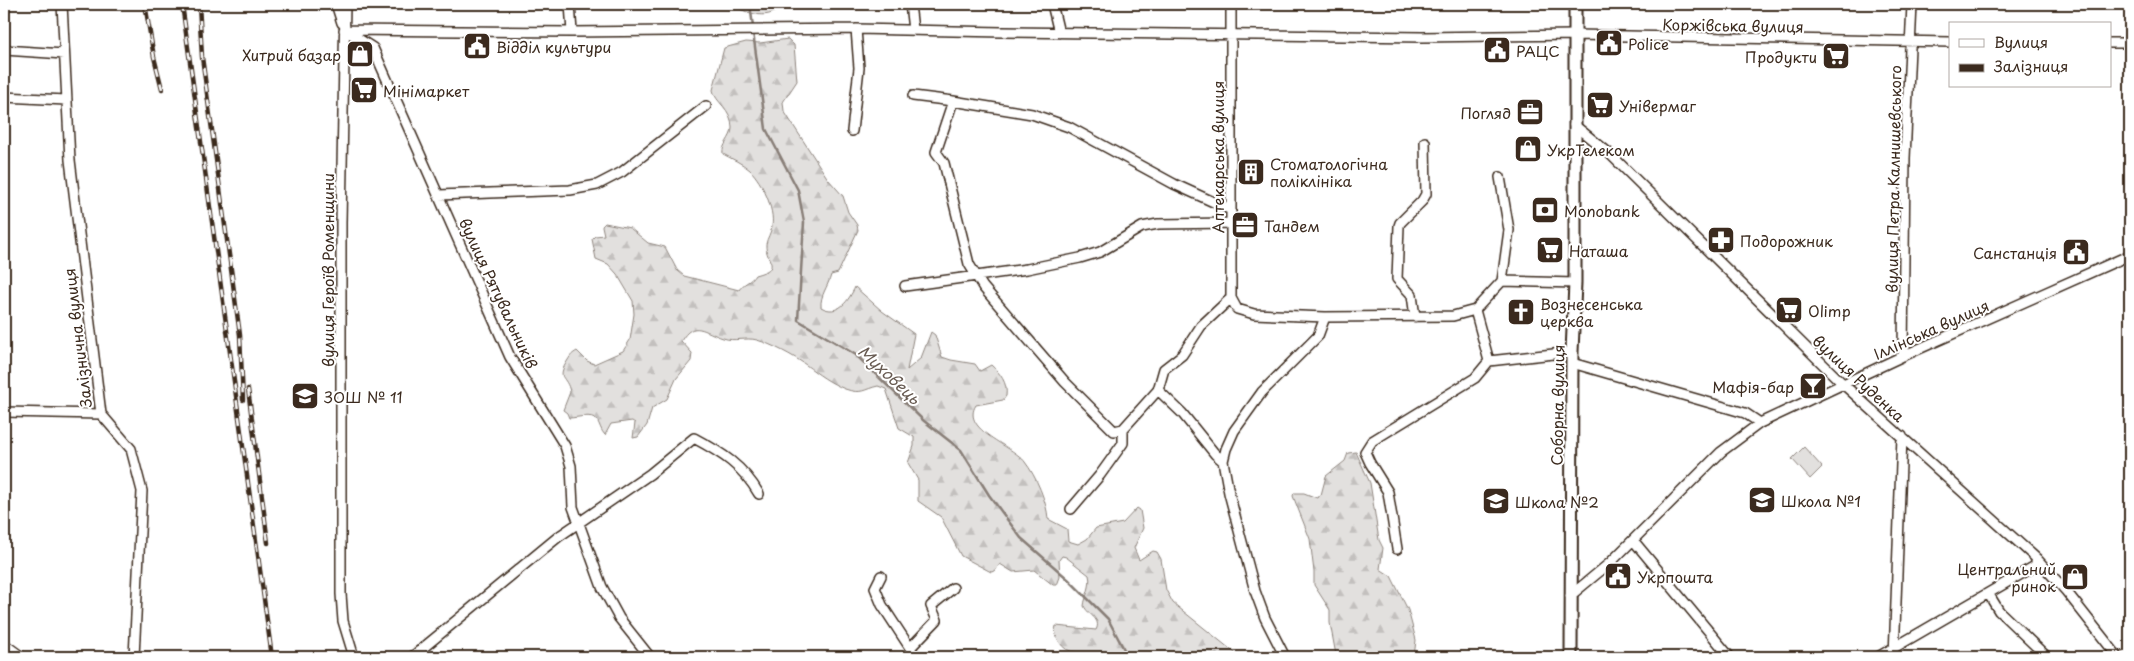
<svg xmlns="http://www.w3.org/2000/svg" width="2134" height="661" viewBox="0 0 2134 661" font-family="'Playpen Sans',sans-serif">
	<defs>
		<pattern id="forest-firs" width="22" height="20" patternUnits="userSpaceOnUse" patternTransform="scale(1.25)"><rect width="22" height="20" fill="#e2e0de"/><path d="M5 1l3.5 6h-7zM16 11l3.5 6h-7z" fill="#c3c0be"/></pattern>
	</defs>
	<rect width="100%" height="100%" fill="#fff"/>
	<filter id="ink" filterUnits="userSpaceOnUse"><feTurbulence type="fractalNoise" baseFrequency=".02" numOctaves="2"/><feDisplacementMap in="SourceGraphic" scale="10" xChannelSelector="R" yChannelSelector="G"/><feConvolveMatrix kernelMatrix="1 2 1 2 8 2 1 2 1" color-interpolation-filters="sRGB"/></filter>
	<g filter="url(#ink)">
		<path fill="url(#forest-firs)" stroke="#8e857e" d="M731,4h51c-11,19 -37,9 -51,0z
			M788,39l6,6 3,36 -14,21 1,9 44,68 15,17 5,16 9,13 1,5 -20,43 -7,2c-3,12 -11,20 -10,32 17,10 28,-7 34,-20l27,24 32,23 -7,36 14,-12 10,-26 4,3 7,22 9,3 24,4 5,7 11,-6c9,8 17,18 15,31l-3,4 -27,5c-16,25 38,41 49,57 11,14 22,40 23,57l19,10 1,12 10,3 9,-5 9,-11 27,-5 14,-15 3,2 3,18 -9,20 5,12 14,-9 4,1 4,7 5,31 7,13 67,54h-145c-8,-3 -20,-4 -27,-7 -8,-3 -15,-17 -12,-24l40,4c6,-11 -8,-15 -12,-24 1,-10 8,-20 5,-31l-23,-18 -4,-1 -3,4 1,17 -3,8h-4l-19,-15 -21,2 -13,-8 -5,7 -4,1 -30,-16 -20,-39 -23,-16v-21l-10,-17 6,-17v-9l-15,-9 -13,-39 -8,-3c-14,3 -16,9 -33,3 -15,-6 -27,-15 -39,-24 -12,-9 -35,-21 -49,-25 -11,-3 -23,2 -34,-2 -19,-6 -29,-19 -42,3l11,12 -1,8 -15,18 -9,20 -15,9 -5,17 -9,12 -5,1 2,-15 -3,-2 -21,3 -6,11c-4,-4 -5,-10 -8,-15 -5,-7 -20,-2 -28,-2l-2,-5 -4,-3 7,-18c-3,-17 -15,-12 -2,-32 3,-5 4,-6 9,-9l10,10 7,3 29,-13 7,-11 4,-26 -1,-13 -16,-27 -9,-10 -12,-5 -4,-20 3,-3 9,-1 -2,-9 3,-3 25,5 18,15 17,4 12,23 7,6 55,14c4,-7 12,-8 16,-15 29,-8 10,-12 11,-31 1,-6 5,-11 6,-18 3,-17 -10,-44 -22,-56 -8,-7 -18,-11 -27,-16 -2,-9 9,-16 9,-26 0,-20 -17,-25 -19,-38l11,-42 22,-6 14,1z
			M1356,452l14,31 9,57 4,8 -3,21 11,7 17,34 8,30 -2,17h-87l9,-2 -6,-32v-13l-16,-25v-13l-4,-33 -17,-43 1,-3h10l13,5 4,-3 5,-19 19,-15 3,-8z"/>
		<path fill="#e2e0de" stroke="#8e857e" d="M1804,447l18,20 -12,12 -18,-20z"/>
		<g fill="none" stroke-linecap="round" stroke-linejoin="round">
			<path stroke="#887e77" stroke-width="2.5" d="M750,4l3,23
				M753,32l13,97 32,61 6,32 -6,98 58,35 68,66 37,29 28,45 32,43 47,41 40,40 20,38"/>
			<g stroke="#3b2a1e" stroke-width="12">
				<path id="minor" d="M62,4l8,156 31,254 30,35 11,42 -8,166
					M336,4l6,19
					M345,4l-4,218v372l2,27 11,36
					M570,4l2,28
					M910,4l3,26
					M1052,4l7,29
					M1231,4v294l6,11 17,5 71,3 128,-1 22,-6 27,-29 73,2
					M344,30l228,2 284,-3 146,3 420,5 153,-2 375,7
					M345,30l28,18 137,309 55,89 6,20 2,41 29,80 17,31 31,39
					M2110,43h20
					M4,50l60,4
					M913,96l40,5 79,13 37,13 105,57 57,26
					M4,97l62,3
					M953,101l-17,51 8,11 25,101 14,23 82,95 49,49 9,-2
					M1574,125l36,29 233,230 194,175 29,32 52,66
					M852,131l7,-63 -3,-39
					M1500,177l9,53 -7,51
					M439,195l131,-5 27,-5 25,-13 84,-66
					M905,286l122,-17 53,-11 20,-6 42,-25 16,-3 72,-1
					M1475,310l14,51
					M1415,317l-3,-22 -15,-16 2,-53 1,-3 22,-22 4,-7 -1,-52
					M1903,356l2,-198 7,-154
					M1572,363l173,50 15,10
					M1158,390l6,-21 18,-14 19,-29 30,-28
					M4,412l97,2
					M1071,509l29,-34 23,-32v-14l35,-39 24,23 33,41 8,7
					M1633,540l97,117
					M1397,549l-9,-57 -18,-29 -5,-11 7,-11 103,-63 14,-17 83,-9
					M881,576l-6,12 7,17 34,52
					M1988,593l11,18 48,46
					M1570,596l41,-34 110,-110 39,-29 143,-67 227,-101
					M4,644l18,13
					M910,648l27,-28 -6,-14 22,-18
					M412,657l146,-120 92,-63 44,-36c28,15 49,28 65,56
					M1285,657l-20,-39 -10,-27 -26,-98 -6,-32 3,-12 8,-18 28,-39 56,-56 7,-19
					M1878,657l157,-91 2,-7
					M1894,657l8,-221"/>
			</g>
			<g stroke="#3b2a1e" stroke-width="15">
				<path id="major" d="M1571,657l1,-305 3,-69v-279"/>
			</g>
			<use href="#minor" stroke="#fff" stroke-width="9"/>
			<use href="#major" stroke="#fff" stroke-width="11"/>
			<g stroke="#3b2a1e" stroke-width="4.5">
				<path id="rail" d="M145,4l9,53 8,32
					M182,4l90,653
					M199,4l3,53 38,278 3,65
					M248,389l20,154"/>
			</g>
			<use href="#rail" stroke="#fff" stroke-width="2.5" stroke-dasharray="8" stroke-linecap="butt"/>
		</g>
	</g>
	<defs>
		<g id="civic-square" transform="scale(1.4375)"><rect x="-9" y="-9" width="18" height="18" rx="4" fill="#3b2a1e" stroke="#fff"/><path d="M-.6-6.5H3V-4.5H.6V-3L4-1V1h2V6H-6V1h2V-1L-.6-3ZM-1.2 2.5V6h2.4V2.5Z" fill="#fff"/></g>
		<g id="shop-square" transform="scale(1.4375)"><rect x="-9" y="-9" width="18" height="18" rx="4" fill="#3b2a1e" stroke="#fff"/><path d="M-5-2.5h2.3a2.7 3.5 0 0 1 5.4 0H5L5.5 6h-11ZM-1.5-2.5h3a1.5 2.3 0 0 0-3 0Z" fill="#fff"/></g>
		<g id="supermarket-square" transform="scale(1.4375)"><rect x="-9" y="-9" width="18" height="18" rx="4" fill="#3b2a1e" stroke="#fff"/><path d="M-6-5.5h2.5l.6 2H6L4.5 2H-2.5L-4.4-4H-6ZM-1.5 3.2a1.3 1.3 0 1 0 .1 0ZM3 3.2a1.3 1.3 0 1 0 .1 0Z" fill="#fff"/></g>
		<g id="office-square" transform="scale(1.4375)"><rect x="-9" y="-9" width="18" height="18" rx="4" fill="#3b2a1e" stroke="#fff"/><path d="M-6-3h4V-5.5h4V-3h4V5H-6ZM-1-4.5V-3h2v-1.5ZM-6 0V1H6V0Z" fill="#fff"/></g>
		<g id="building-square" transform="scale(1.4375)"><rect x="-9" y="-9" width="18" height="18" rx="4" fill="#3b2a1e" stroke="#fff"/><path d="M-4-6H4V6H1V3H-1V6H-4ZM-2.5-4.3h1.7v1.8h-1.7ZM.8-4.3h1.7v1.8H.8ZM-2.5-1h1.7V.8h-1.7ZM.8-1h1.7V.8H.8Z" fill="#fff"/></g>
		<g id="bank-square" transform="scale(1.4375)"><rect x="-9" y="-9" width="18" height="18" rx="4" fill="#3b2a1e" stroke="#fff"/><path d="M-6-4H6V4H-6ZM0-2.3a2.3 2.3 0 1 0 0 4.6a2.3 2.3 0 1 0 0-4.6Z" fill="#fff"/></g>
		<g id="pharmacy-square" transform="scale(1.4375)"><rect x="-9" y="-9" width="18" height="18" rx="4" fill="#3b2a1e" stroke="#fff"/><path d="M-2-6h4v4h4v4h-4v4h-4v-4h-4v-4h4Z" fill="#fff"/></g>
		<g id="church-square" transform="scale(1.4375)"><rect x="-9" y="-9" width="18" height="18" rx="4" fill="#3b2a1e" stroke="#fff"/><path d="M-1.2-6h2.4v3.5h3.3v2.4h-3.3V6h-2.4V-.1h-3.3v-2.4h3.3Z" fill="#fff"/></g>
		<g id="bar-square" transform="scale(1.4375)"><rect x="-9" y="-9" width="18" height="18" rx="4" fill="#3b2a1e" stroke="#fff"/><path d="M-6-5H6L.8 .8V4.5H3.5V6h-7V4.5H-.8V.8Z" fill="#fff"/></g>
		<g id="school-square" transform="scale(1.4375)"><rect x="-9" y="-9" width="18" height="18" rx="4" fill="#3b2a1e" stroke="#fff"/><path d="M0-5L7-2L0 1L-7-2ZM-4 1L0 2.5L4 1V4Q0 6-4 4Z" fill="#fff"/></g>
	</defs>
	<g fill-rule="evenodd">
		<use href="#civic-square" x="1609" y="43"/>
		<use href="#civic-square" x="477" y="46"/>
		<use href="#civic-square" x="1497" y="50"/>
		<use href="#shop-square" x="360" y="54"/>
		<use href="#supermarket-square" x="1836" y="56"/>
		<use href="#supermarket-square" x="364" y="90"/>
		<use href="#supermarket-square" x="1600" y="105"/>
		<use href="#office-square" x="1530" y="112"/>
		<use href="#shop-square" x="1528" y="149"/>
		<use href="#building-square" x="1251" y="172"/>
		<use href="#bank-square" x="1545" y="210"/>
		<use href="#office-square" x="1245" y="225"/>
		<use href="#pharmacy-square" x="1721" y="240"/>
		<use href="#supermarket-square" x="1550" y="250"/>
		<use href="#civic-square" x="2076" y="252"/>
		<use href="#supermarket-square" x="1789" y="310"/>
		<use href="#church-square" x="1521" y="312"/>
		<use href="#bar-square" x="1813" y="386"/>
		<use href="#school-square" x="305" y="396"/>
		<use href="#school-square" x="1762" y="500"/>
		<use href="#school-square" x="1496" y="501"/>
		<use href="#civic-square" x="1618" y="576"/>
		<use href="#shop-square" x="2075" y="577"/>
	</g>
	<g text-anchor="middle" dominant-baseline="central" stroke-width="4" stroke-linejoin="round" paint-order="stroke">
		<g font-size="15" fill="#3b2a1e" stroke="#fff">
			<text transform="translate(1733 25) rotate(1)">Коржівська вулиця</text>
			<text transform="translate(1217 157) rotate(-90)">Аптекарська вулиця</text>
			<text transform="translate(1893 179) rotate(-89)">вулиця Петра Калнишевського</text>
			<text transform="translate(327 270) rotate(-90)">вулиця Героїв Роменщини</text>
			<text transform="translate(499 293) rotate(65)">вулиця Рятувальників</text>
			<text transform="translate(1931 329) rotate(-24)">Іллінська вулиця</text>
			<text transform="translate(77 338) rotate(-97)">Залізнична вулиця</text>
			<text transform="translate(1859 378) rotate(43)">вулиця Руденка</text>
			<text transform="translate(1557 405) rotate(-89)">Соборна вулиця</text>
		</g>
		<g font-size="15" fill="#3b2a1e" stroke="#fff" text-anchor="start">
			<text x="1628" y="43">Police</text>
			<text x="496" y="46">Відділ культури</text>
			<text x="1516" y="50">РАЦС</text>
			<text x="341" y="54" text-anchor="end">Хитрий базар</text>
			<text x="1817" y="56" text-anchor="end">Продукти</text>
			<text x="383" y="90">Мінімаркет</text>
			<text x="1619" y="105">Універмаг</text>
			<text x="1511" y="112" text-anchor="end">Погляд</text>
			<text x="1547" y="149">УкрТелеком</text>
			<text x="1270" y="163">Стоматологічна<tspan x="1270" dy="17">поліклініка</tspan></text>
			<text x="1564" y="210">Monobank</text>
			<text x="1264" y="225">Тандем</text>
			<text x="1740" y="240">Подорожник</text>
			<text x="1569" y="250">Наташа</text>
			<text x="2057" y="252" text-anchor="end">Санстанція</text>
			<text x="1540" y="303">Вознесенська<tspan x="1540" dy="17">церква</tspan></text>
			<text x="1808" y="310">Olimp</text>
			<text x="1794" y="386" text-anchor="end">Мафія-бар</text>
			<text x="324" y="396">ЗОШ № 11</text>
			<text x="1781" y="500">Школа №1</text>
			<text x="1515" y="501">Школа №2</text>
			<text x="2056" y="568" text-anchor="end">Центральний<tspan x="2056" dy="17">ринок</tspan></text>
			<text x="1637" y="576">Укрпошта</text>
		</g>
		<g font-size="16" font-style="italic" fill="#685b52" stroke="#fff">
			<text transform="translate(890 374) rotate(43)">Муховець</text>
		</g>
	</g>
	<rect width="2134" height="661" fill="none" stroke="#fff" stroke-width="20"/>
	<rect x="10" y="10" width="2114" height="641" fill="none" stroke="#3b2a1e" stroke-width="2" filter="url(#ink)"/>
	<rect x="1949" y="22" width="162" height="65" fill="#ffffff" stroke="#b1aaa5"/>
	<rect x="1959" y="39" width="25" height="8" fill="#ffffff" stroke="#b1aaa5"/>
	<text x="1994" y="48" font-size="15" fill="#3b2a1e">Вулиця</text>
	<rect x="1959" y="64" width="25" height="8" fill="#3b2a1e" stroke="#b1aaa5"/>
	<text x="1994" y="72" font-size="15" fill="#3b2a1e">Залізниця</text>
</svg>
